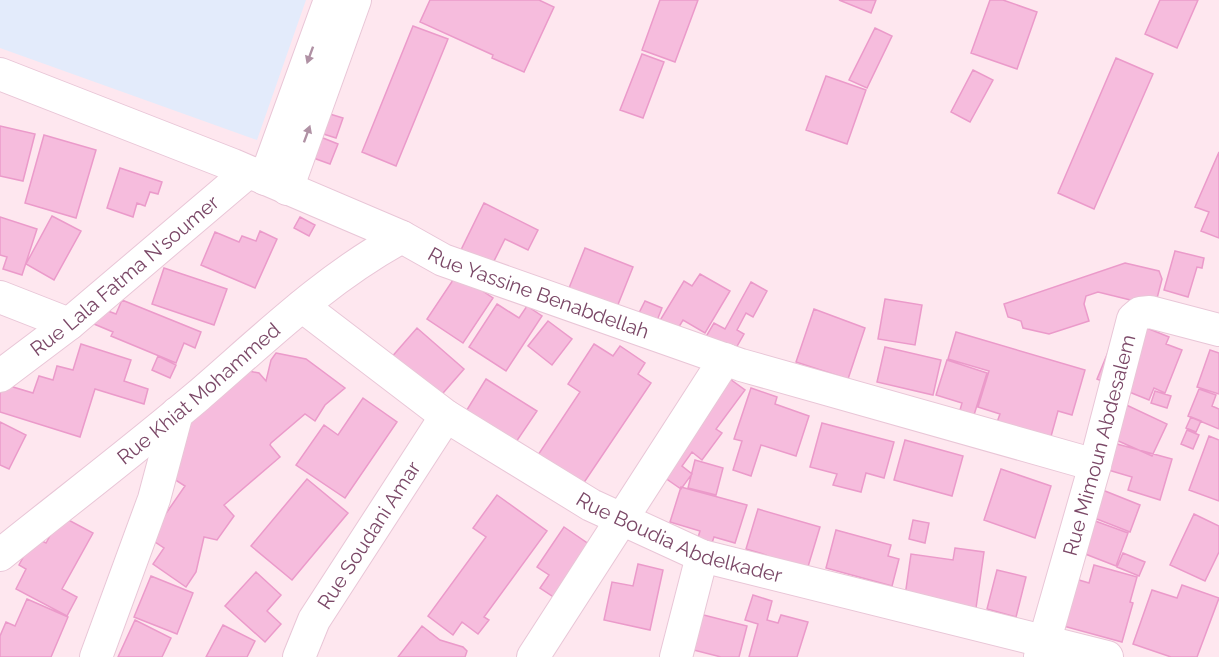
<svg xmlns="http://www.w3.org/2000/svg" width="1219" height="657" viewBox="0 0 1219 657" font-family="Raleway,sans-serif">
	<rect width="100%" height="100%" fill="#fee7ef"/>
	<path fill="#e3ebfb" d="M0,0h306l-49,140 -257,-92z"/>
	<path fill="#f6bcdd" stroke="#eb9aca" stroke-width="1.5" d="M430,0h109l15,7 -30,65 -32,-14 1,-3 -73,-33z
		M660,0h38l-23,62 -33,-12z
		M839,0h37l-5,13z
		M990,0h13l34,12 -20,57 -46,-16z
		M1160,0h38l-21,48 -32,-14z
		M413,26l35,13 -52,127 -34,-14z
		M875,28l17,8 -25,52 -18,-8z
		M642,54l22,8 -21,56 -23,-8z
		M1116,58l37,16 -59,135 -36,-16z
		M973,70l20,10 -23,42 -19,-10z
		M826,76l40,14 -19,54 -41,-14z
		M320,111l23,7 -7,20 -22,-7z
		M0,126l35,8 -12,47 -23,-5z
		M313,134l25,10 -8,20 -25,-9z
		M44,135l52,15 -20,68 -51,-15z
		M1219,152v86l-18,-7 8,-19 -14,-5z
		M120,168l42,14 -4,12 -8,-2 -5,14 -8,-3 -4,14 -26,-9z
		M484,203l54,27 -10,20 -23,-11 -15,30 -31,-15z
		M52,216l29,15 -27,49 -28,-16z
		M0,217l37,12 -15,46 -19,-6 4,-12 -7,-2z
		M300,217l15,8 -6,11 -15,-8z
		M260,231l17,8 -22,49 -54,-23 14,-33 24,10 3,-6 14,5z
		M585,248l48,19 -18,45 -48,-19z
		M1175,251l29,7 -2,10 -5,-1 -9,30 -24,-7z
		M1125,263l34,8 3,8 -7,27 -57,-14 -12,4 -2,8 5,17 -40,13 -26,-6 -2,-7 -13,-4 -4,-13z
		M164,268l63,21 -13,36 -62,-21z
		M457,274l36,24 -30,45 -36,-24z
		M700,274l30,17 -25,42 -22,-13 -10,17 -17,-10 28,-46 8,5z
		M751,282l16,9 -14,26 -7,-4 -9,17 7,4 -8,14 -13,-6 -4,6 -15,-8 10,-17 11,6z
		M885,299l37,6 -7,40 -37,-6z
		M122,300l79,32 -6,16 -11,-5 -8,20 -65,-27 2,-4 -19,-8 6,-16 16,6z
		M645,301l17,7 -6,15 -18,-8z
		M497,304l22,14 8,-12 15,10 -36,55 -37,-24z
		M814,309l51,19 -17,51 -52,-17z
		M1122,318l47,19 -3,7 16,6 -17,43 -11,-5 -5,12 -52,-21z
		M548,321l24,18 -20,26 -24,-19z
		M417,328l47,41 -27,31 -47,-41z
		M956,332l129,38 -13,45 -14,-4 -8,29 -54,-15 4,-11 -22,-7 11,-36 -41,-12z
		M81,344l50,16 -7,21 24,8 -4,15 -49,-15 -15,48 -80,-25v-19l3,-9 30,9 6,-17 14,4 4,-14 16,4z
		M594,344l19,12 7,-10 25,17 -7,11 13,9 -70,104 -45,-29 44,-66 -12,-8z
		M885,347l56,13 -8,35 -56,-13z
		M1210,350l9,3v41l-22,-7z
		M276,353l30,6 39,29 -20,17 -10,16 -10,-7 -34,29 -1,2 10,12 -56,48 10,11 -17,24 -13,-3 -8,35 -10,15 -33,-23 11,-16 -15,-10 36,-52 -19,-12 17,-49 61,-55 15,3 7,8 5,-21z
		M158,356l18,9 -6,13 -18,-8z
		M947,360l40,13 -13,42 -14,-5 2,-7 -26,-8z
		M723,374l22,16 -29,39 6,4 -20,27 -10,-8 -10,14 10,8 -11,15 -23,-16z
		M486,379l51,32 -23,34 -49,-32z
		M751,388l26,9 -2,7 34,12 -13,40 -35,-11 -10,31 -18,-6 9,-29 -8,-2z
		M1199,389l17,6 -4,11 7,3v20l-31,-13z
		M1155,391l16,5 -4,12 -16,-5z
		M363,398l34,24 -52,76 -49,-33 28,-40 14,10z
		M1120,402l47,22 -15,32 -47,-21z
		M1191,417l10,4 -5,11 -10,-4z
		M0,422l26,13 -17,34 -9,-4z
		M822,423l72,19 -10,36 -18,-5 -5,19 -28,-7 4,-11 -27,-7z
		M1187,430l12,5 -6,14 -12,-5z
		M1209,436l10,4v61l-30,-11z
		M905,440l58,16 -11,40 -58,-16z
		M1106,441l66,18 -12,41 -32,-10 4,-13 -34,-10z
		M695,460l28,8 -7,27 -28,-7z
		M1001,469l50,17 -16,52 -51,-18z
		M307,479l41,34 -56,67 -41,-34z
		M1090,485l50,20 -10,27 -51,-20z
		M681,487l66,18 -12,38 -21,-6 -4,12 -14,-5 4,-13 -30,-9z
		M497,495l50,36 -63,86 5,3 -11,14 -16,-12 -9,13 -25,-19 58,-79 -13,-9z
		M758,509l62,18 -13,43 -41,-12v-3l-20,-6z
		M1194,514l25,12v26l-14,29 -35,-16z
		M61,516l32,17 -31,56 15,8 -10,19 -51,-27 10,-20 -7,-4 15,-28 12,6z
		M1087,518l41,15 -12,33 -41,-16z
		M913,520l16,3 -4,20 -16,-4z
		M564,527l35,24 -35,53 -24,-16 9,-13 -12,-8z
		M836,530l55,15 -3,11 11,3 -7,27 -66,-18z
		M955,548l29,4 -8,56 -71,-12 6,-42 42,6z
		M1123,553l22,9 -6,14 -22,-9z
		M638,564l25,6 -13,60 -46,-10 8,-38 21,4z
		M1094,565l43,12 -7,25 3,1 -11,39 -66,-18 13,-47 20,6z
		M997,570l29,7 -10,40 -29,-8z
		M256,572l25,23 -14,16 14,13 -16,18 -40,-36z
		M151,576l42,17 -16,41 -43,-17z
		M1182,585l37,13 -22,59h-26l-38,-13 19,-54 25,8z
		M753,595l19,6 -5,19 11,3 3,-8 27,7 -11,35h-48l9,-33 -13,-4z
		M27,599l41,18 -17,40h-51v-21l6,-14 9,4z
		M684,610l63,16 -8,31h-18l-47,-12z
		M135,620l36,18 -9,19h-44z
		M223,625l32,16 -8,16h-41z
		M422,626l18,14 23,7 4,4 -2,6h-67z"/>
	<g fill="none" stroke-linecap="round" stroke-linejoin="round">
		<g stroke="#e9c6d7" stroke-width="34">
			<g id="minor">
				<path id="s1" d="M0,74l233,91 169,72 41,23 298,105 354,100"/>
				<path d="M265,179l65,-179"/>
				<path d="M287,189l68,-189"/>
				<path d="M0,297l69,27"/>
				<path id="s2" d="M302,306l144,110 145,89 111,51 405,101"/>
				<path id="s3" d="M0,376l69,-52 179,-152"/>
				<path id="s4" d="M0,555c66,-53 133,-104 198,-159 65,-56 128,-118 204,-159"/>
				<path d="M96,657l58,-158 23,-86"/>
				<path id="s5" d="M299,657l15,-37 132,-204"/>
				<path d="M533,657l192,-298"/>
				<path d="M676,657l26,-101"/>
				<path id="s6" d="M1040,657l55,-192 38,-146 7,-6 10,-1 69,18"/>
			</g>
		</g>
		<use href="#minor" stroke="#fff" stroke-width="32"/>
	</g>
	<defs><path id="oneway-solid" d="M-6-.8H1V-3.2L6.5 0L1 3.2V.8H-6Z" transform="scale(1.5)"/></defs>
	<g fill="#b091a4">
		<use href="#oneway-solid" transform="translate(310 55) rotate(110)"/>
		<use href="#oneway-solid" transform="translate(307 134) rotate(-70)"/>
	</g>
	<g text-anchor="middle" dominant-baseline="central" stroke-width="4.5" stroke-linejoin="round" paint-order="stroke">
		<g font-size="20" fill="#7b4867" stroke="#ffeff5">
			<text stroke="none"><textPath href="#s3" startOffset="160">Rue Lala Fatma N'soumer</textPath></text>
			<text stroke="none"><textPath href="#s1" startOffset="582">Rue Yassine Benabdellah</textPath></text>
			<text stroke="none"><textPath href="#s4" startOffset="256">Rue Khiat Mohammed</textPath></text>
			<text stroke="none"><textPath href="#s6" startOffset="220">Rue Mimoun Abdesalem</textPath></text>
			<text stroke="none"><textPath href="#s5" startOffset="141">Rue Soudani Amar</textPath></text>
			<text stroke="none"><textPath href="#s2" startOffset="446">Rue Boudia Abdelkader</textPath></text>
		</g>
	</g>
</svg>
